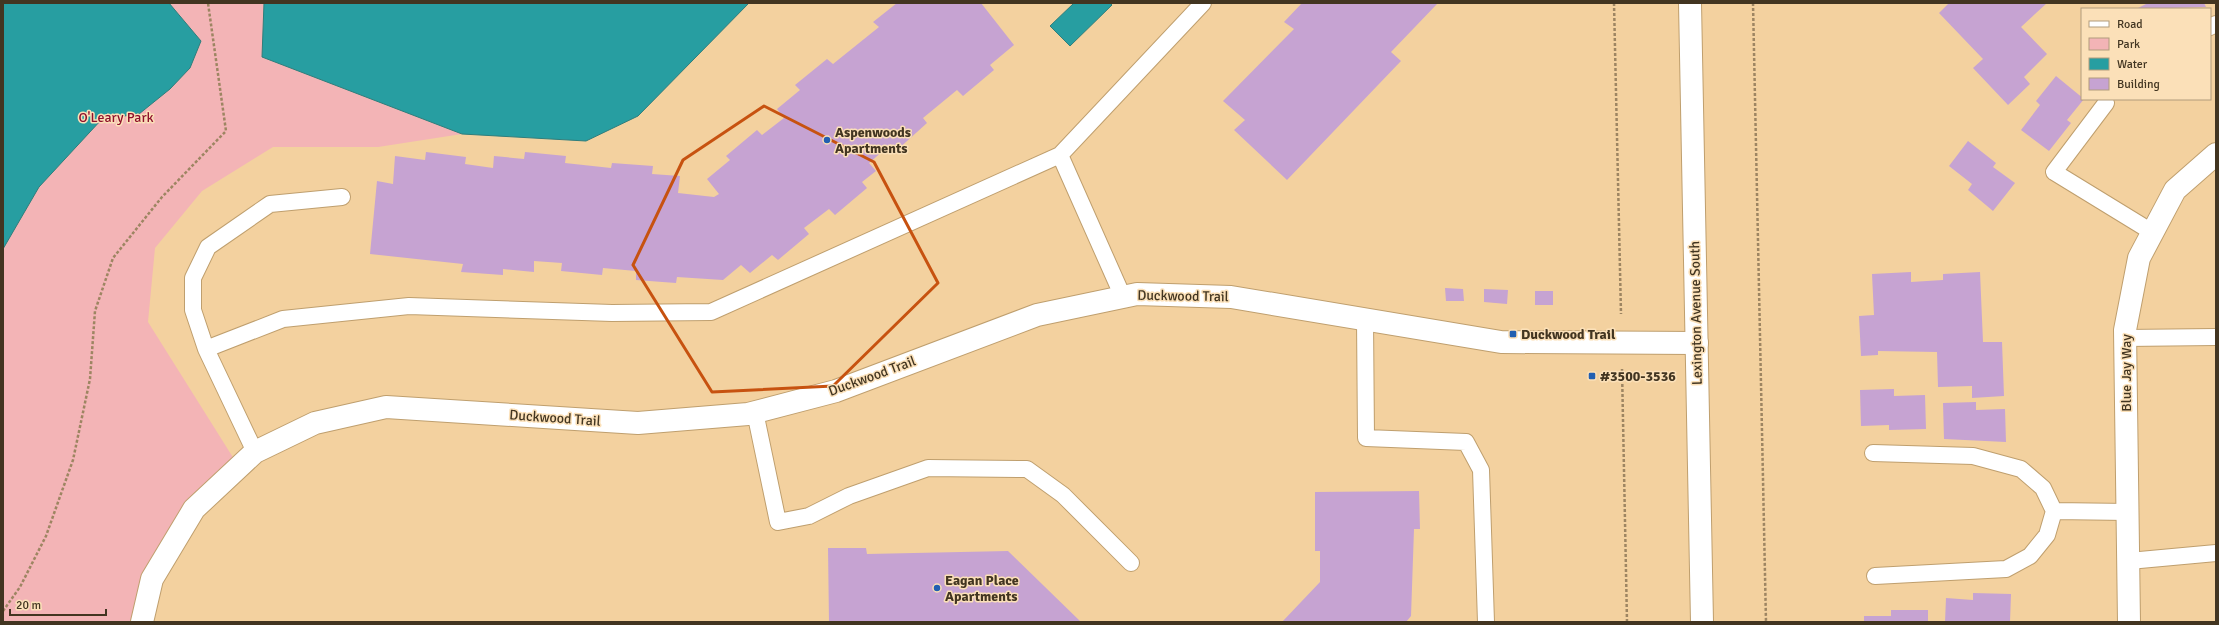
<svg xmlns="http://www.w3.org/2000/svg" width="2219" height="625" viewBox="0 0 2219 625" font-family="Signika,sans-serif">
	<rect width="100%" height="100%" fill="#f3d19f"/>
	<path fill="#f3b4b6" d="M3,3h746l-111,113 -52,25 -124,-7 -84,13h-105l-71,44 -47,57 -7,74 91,145 -49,49 -48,106h-139z"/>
	<path fill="#279ea1" stroke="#2f7e7b" d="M3,3h166l32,38 -11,27 -20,21 -31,25 -37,5 -63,68 -36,62z
		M264,3h485l-111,113 -52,25 -124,-7 -200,-77z
		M1074,3h36l2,2 -42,41 -20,-20z"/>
	<path fill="#c6a3d2" d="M897,3h84l33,42 -24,20 4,5 -31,26 -6,-6 -34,28 4,5 -31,28 -5,-7 -22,19 7,8 -14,11 5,6 -32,27 -6,-6 -25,19 5,6 -31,26 -6,-5 -22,18 -9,-8 -18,15 -46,-3 -1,6 -40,-3v-9l-33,-3 -1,7 -41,-4 1,-8 -28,-2v11l-31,-3v6l-42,-3 2,-8 -93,-10 7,-73 16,3 2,-28 30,4 1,-8 40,5 -1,7 28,4 1,-12 30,3 1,-7 41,4 -1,7 46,5 1,-5 41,3 -1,8 28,2 -2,17 36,4 5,-3 -12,-15 23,-19 -4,-4 31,-26 5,5 22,-17 -7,-9 23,-19 -5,-5 32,-26 6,5 46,-37 -6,-5z
		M1302,3h136l-47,49 10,9 -114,119 -53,-50 11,-10 -22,-19 71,-72 -10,-7z
		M1949,3h98l-26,24 26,27 -23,23 6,7 -22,21 -35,-37 10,-9 -44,-46z
		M2148,3h56l2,4 -70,2z
		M2056,76l28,23 -17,21 4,3 -22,28 -28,-21 19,-25 -4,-4z
		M1968,141l28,22 -3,4 22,16 -22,28 -25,-21 4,-6 -23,-18z
		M1911,272v10l32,-2v-6l37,-2 3,70h19l2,54 -32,2v-12l-34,1 -1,-35 -59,-1v4l-17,1 -2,-40 15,-1 -2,-41z
		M1445,288l18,1 1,12h-18z
		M1484,289l24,1 -1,14 -23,-2z
		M1535,291h18v14h-18z
		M1894,389v7l31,-1 1,34 -37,1v-5l-28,1 -1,-36z
		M1976,402v8l29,-1 1,33 -62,-3 -1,-36z
		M1419,491l1,38h-6l-3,87 -5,6h-124l38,-40v-31h-5v-59z
		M828,548h38l1,6 141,-3 73,71h-252z
		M1973,593l38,1 -1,28h-65l1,-24 27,2z
		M1891,610h37v12h-64v-6h27z"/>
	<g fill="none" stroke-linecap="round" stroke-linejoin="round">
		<g stroke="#bf9f6e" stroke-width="18">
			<path id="lane" d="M2210,27l6,-3
				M2106,103l-52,69 98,60
				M1060,155l143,-152
				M1365,320l1,118 100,4 15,28 5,152
				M2125,338l91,-1
				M206,349l-13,-39v-32l15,-31 62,-43 72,-7
				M755,412l23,110 31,-6 40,-20 79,-28 99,1 36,26 68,68
				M255,452l-49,-103 77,-30 126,-13 203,7 99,-1 349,-157 63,142
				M1873,453l100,3 48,13 22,19 11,23
				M2129,561l87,-8
				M1875,576l131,-7 24,-13 17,-21 7,-24 74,1"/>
		</g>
		<g stroke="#bf9f6e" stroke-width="24">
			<path id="street" d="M142,622l10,-43 42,-70 61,-57 60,-29 71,-16 252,16 110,-9 88,-23 201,-76 100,-21 94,3 270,45 196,1
				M2129,622l-4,-292 14,-72 36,-68 41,-36"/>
		</g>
		<g stroke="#bf9f6e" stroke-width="24">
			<path id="secondary" d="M1690,3l12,619"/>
		</g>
		<path stroke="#9d8562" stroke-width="2.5" stroke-dasharray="3 2" stroke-linecap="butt" d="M1614,3l7,311
			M1753,3l13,619
			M1622,369l5,253
			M3,611l17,-24 26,-51 27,-76 17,-81 5,-68 18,-53 49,-61 64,-66 -18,-128"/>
		<use href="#lane" stroke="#fff" stroke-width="16"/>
		<use href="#street" stroke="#fff" stroke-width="22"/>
		<use href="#secondary" stroke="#fff" stroke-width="22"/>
	</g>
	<path fill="none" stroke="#c75210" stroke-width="3" stroke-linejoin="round" d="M764,106l110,56 64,121 -105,103 -121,6 -79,-127 50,-105z"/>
	<g fill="#225fb1" stroke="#fbe0b8" stroke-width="1.5">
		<circle cx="827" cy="140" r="4"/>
		<rect x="1509" y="330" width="8" height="8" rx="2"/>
		<rect x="1588" y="372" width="8" height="8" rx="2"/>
		<circle cx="937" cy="588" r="4"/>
	</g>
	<g text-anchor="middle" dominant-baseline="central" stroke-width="3" stroke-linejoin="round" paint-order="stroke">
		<g font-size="14" fill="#8f112c" stroke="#fbe0b8">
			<text x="116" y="117">O'Leary Park</text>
		</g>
		<g font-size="14" font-weight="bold" fill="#423521" stroke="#fbe0b8" text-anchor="start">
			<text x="835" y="132">Aspenwoods<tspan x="835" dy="16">Apartments</tspan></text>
			<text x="1521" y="334">Duckwood Trail</text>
			<text x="1600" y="376">#3500-3536</text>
			<text x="945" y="580">Eagan Place<tspan x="945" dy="16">Apartments</tspan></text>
		</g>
		<g font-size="14" fill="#423521" stroke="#fbe0b8">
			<text transform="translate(1183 296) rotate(1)">Duckwood Trail</text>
			<text transform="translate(1696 313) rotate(-91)">Lexington Avenue South</text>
			<text transform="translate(2126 373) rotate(-90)">Blue Jay Way</text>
			<text transform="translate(872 376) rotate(-20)">Duckwood Trail</text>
			<text transform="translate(555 418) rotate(4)">Duckwood Trail</text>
		</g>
	</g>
	<rect width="2219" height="625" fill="none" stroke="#423521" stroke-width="8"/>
	<rect x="2081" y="8" width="130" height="92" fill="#fbe0b8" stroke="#b19c7c"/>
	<rect x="2089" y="21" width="20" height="6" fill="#ffffff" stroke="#b19c7c"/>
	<text x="2117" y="28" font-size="12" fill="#423521">Road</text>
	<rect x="2089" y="38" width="20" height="12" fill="#f3b4b6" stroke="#b19c7c"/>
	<text x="2117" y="48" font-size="12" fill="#423521">Park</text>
	<rect x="2089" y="58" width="20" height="12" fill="#279ea1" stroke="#b19c7c"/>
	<text x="2117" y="68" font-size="12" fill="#423521">Water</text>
	<rect x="2089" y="78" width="20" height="12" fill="#c6a3d2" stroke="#b19c7c"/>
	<text x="2117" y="88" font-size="12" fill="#423521">Building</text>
	<path d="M10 609v6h96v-6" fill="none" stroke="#423521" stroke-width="2"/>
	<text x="16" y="609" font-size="12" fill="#423521" stroke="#fbe0b8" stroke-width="3" paint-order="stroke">20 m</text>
</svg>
